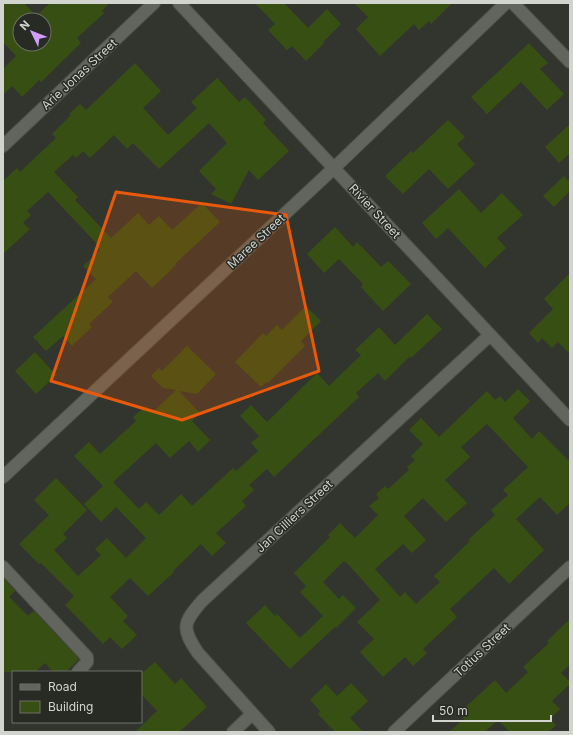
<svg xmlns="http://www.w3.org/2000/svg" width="573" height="735" viewBox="0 0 573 735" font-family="Inter,sans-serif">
	<rect width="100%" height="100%" fill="#32352e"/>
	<path fill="#384f14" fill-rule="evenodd" d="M3,3h21l12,13 14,-13h59l-7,8 2,2 -27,25 4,5 -40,39 -2,-2 -17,17 -10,-11 -9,9v-26l13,-13 -13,-14zM20,20h24v24h-24z
		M255,3h29l24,25 19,-19 14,15 -18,18 1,1 -18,18 -14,-15 -5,4 -19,-20 7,-6z
		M354,3h98l-21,21 -2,-3 -10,9 -5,-6 -34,32 -24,-27 12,-12z
		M529,43l19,20 -8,6 24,25 -17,16 -26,-28 -34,32 -16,-17z
		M135,63l26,28 -18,17 25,27 29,-27 -6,-6 26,-24 22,24 6,-5 21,23 -3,3 26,28 -31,29 -9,-10 -18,34 -20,-10 5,-5 -17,-18 28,-28 -18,-20 -50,46 -26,-26 -6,6 -13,-14 -24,23 -7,-7 -7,7 -3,-3 -19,17 24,25 -3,3 36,38 27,-25 11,12 10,-9 13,14 30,-27 18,19 -45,42 1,1 -24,23 -16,-17 -28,26 5,5 -24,22 3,3 -20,19 -9,-10 -17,15 -13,-14 63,-58 -13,-13 17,-16 -4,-4 2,-1 -50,-53 -21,19 4,4 -8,8 7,6 -27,25v-73l14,-13 3,4 36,-34 -4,-4 19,-19 -2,-1 11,-10 6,6z
		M448,120l17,17 -8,7 18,20 -27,25 -19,-20 -26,25 -18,-18 26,-25 2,2z
		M570,124v29l-11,10 -14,-16z
		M564,176l6,7v8l-16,16 -11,-11z
		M459,189l22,24 21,-20 21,22 -26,23 9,10 -21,20 -37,-40 -12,11 -14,-16z
		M335,227l18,20 4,-5 24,25 7,-6 23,23 -28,27 -22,-24 2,-3 -24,-25 -15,14 -17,-19z
		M570,273v81l-12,-12 -6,6 -10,-10 -4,5 -9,-10 24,-24 -9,-10z
		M306,306l15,15 -20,20 4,5 -37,37 -1,-1 -6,5 -26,-25 28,-29 3,3 11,-11 5,5z
		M427,314l15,15 -31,29 -1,-2 -25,25 -7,-8 -22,20 3,4 -85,80 -7,-8 -18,16 5,5 -12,11 4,5 -30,27 10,10 -14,13 -11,-12 -28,27 1,1 -26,24 -18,-18 -20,19 18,19 -5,5 14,14 -15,14 -12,-12 -7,7 -38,-39 9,-9 -33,-33 -2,1 -20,-20 30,-29 -15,-15 22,-22 31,32 -24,24 4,4 -13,12 24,26 23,-21 -6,-6 12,-11 19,20 20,-20 -30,-31 -15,15 -17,-18 19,-18 -29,-30 15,-14 11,12 36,-33 -3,-4 13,-11 6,7 24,-23 -13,-2 -12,-12 8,-8 3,3 25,-25 29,28 -19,20 -18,-3 21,22 -8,8 18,19 -12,12 -9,-11 -19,17 -14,-15 -43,39 26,27 7,-7 13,13 22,-21 11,12 41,-38 3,3 22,-20 -7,-8 8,-7 -19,-20 11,-11 16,17 50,-49 12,13 32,-31 -6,-5 24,-23 16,18z
		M35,352l21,23 -20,19 -21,-23z
		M518,389l12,12 -17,17 19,21 7,-8 31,31v41l-13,12 -17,-18 -24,22 28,31 -35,34 -15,-16 -44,41 7,8 -34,32 4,4 -14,13 -8,-9 -22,20 -23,-25 14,-13 -17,-17 23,-22 -32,-36 -4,-3 -21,21 16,17 4,-4 13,13 -20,20 -1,-1 -45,42 -44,-46 19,-18 10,11 2,-2 23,24 23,-22 -23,-24 6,-6 -12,-13 36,-36 -2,-2 12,-12 15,15 23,-23 -9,-9 10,-8 -3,-4 9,-8 3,3 21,-19 -2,-3 8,-7 -4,-4 12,-12 -14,-14 12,-12 18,19 48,-46 8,9 5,-4 5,6zM487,424l41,43 -25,23 5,5 -17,15 4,5 -27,25 2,1 -36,35 6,6 -24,22 -11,-12 -5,5 -25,-28 28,-25 9,9 14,-13 -22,-24 19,-18 23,24 21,-19 -22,-23 25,-23 -9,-10z
		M3,578l12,13 -6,6 19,19 6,-5 45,48 -13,13h-13l-8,-9 -10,9h-32z
		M570,619v45l-9,9 9,9v2l-18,17 8,8 -10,10 6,6 -7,7h-39l-12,-12 -13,12h-36l15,-13 -5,-6 36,-33 11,13 22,-21 -5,-5 26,-24 -2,-2z
		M155,662l20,22 6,-6 26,29 -28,25h-44l22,-21 -16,-17v-20z
		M351,683l17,18 -18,17 13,14h-28l-17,-18 2,-3 -10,-11 16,-16 11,12z"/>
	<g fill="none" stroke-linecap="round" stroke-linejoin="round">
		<g stroke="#4e504a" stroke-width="14">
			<path id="street" d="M179,3l391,417
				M513,3l57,59
				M3,146l151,-143
				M3,477l331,-309 172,-165
				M3,567l84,90v5l-9,10
				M233,732l19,-18
				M269,732l-71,-79c-17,-25 -15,-30 4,-52l288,-266
				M394,732l176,-165"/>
		</g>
		<use href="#street" stroke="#61655d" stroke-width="12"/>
	</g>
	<path fill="#e8590c" fill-opacity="0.2" stroke="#e8590c" stroke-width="3" stroke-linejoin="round" d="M116,192l170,23 33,156 -137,49 -131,-39z"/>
	<g text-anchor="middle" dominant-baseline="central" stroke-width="3" stroke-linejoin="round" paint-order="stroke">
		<g font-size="12" fill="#d2d4d0" stroke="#282b24">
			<text transform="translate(79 74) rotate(-43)">Arie Jonas Street</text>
			<text transform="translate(375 211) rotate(47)">Rivier Street</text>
			<text transform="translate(256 241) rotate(-43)">Maree Street</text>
			<text transform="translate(294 516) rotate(-43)">Jan Cilliers Street</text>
			<text transform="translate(482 650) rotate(-43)">Totius Street</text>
		</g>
	</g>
	<rect width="573" height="735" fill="none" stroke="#d2d4d0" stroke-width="8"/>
	<rect x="12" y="671" width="130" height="52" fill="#282b24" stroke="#6c6f69"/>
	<rect x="20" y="684" width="20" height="6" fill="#61655d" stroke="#6c6f69"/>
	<text x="48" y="691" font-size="12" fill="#d2d4d0">Road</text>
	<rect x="20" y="701" width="20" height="12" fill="#384f14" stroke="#6c6f69"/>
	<text x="48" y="711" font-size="12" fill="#d2d4d0">Building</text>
	<g transform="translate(32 32) rotate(313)"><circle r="19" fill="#282b24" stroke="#6c6f69"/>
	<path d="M0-3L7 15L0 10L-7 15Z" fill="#d19dfe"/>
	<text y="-6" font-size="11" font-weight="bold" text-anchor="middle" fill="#d2d4d0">N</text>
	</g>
	<path d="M433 715v6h118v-6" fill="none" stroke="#d2d4d0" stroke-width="2"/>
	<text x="439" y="715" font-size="12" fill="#d2d4d0" stroke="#282b24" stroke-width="3" paint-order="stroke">50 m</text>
</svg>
